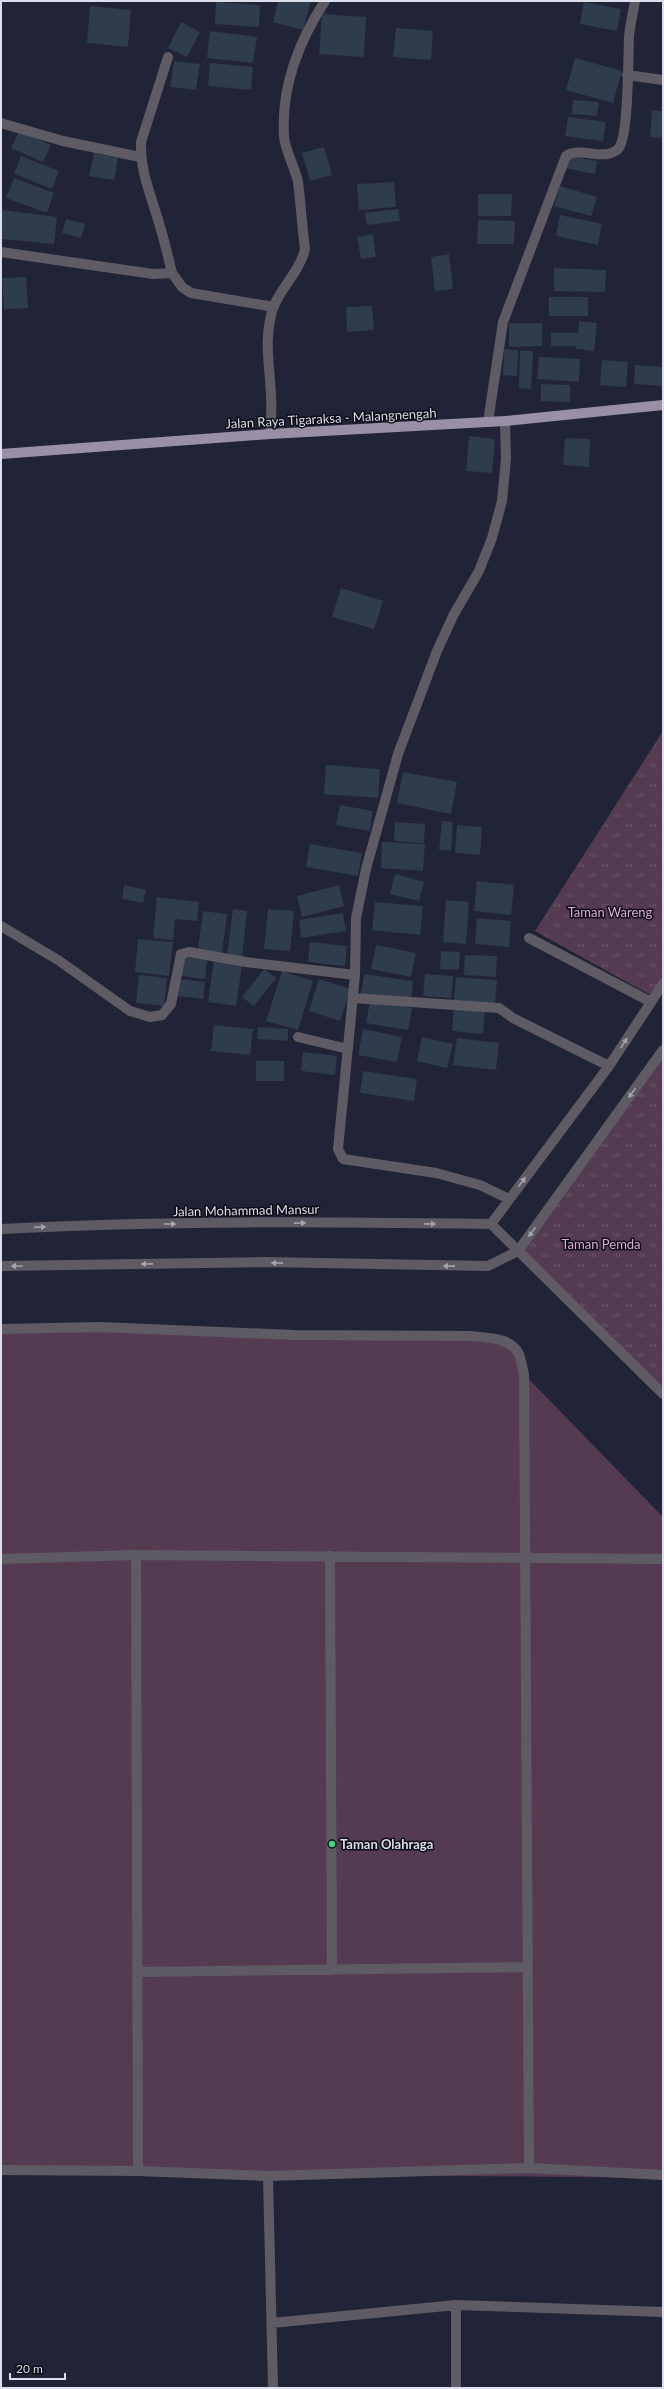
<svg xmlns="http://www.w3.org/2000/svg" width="664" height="2389" viewBox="0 0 664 2389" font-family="Lato,sans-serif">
	<defs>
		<pattern id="park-tufts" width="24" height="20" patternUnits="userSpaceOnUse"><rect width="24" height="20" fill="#543b52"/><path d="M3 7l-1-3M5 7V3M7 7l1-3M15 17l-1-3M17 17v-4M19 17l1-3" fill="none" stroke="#6c576b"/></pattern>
	</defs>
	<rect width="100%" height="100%" fill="#212336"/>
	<path fill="url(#park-tufts)" d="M663,731v253l-9,13 -119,-66z
		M663,1050v344l-145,-143z"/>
	<path fill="#543b52" d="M40,1327l464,14 14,11 6,22 139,143v661l-662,-7v-840z"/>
	<path fill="#2e3c4e" d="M278,1h33l-8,29 -30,-8z
		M216,2l44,3 -1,22 -44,-3z
		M584,2l37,7 -4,22 -37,-7z
		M90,6l41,4 -3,37 -41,-4z
		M322,14l44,3 -2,40 -45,-3z
		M181,22l19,10 -13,25 -19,-9z
		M396,28l37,3 -2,29 -38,-3z
		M210,31l47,6 -4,26 -46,-5z
		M575,58l47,13 -9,32 -47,-13z
		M174,61l26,3 -4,26 -26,-3z
		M210,63l43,4 -2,23 -43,-4z
		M573,100l26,2 -2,14 -25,-2z
		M652,110l11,1v27l-13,-1z
		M568,117l38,5 -3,19 -38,-5z
		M19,131l32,14 -8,17 -32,-14z
		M324,147l8,28 -22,6 -8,-28z
		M94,153l24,5 -4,22 -25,-4z
		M21,156l38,15 -7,18 -38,-15z
		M568,156l29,5 -2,13 -30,-6z
		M14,178l40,15 -7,20 -41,-15z
		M394,182l2,25 -37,3 -2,-26z
		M560,186l37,11 -6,19 -37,-10z
		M478,194h34l-1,22h-33z
		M398,209l2,12 -33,4 -2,-12z
		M2,210l55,7 -3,27 -53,-5z
		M560,215l42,9 -4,21 -42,-9z
		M66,219l19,5 -4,14 -19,-5z
		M478,220l37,1 -1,23h-37z
		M373,234l3,23 -15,2 -4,-22z
		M449,254l4,35 -18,2 -4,-34z
		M554,268l52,2 -1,22 -51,-1z
		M26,277l2,31 -24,1 -2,-31z
		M549,297h39v19h-39z
		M372,306l2,24 -27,2 -1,-25z
		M579,321l18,2 -3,28 -18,-2v-3h-25v-13h27z
		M509,323h33v23l-33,1z
		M504,349l14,1 -1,26 -14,-1z
		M520,351h13l-2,38 -12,-1z
		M539,357l41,2 -1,23 -42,-3z
		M602,360l26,2 -2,25 -26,-2z
		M635,365l28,2v19l-29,-2z
		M541,384l29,1v17l-29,-1z
		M469,436l26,3 -3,34 -26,-2z
		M565,438l25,1 -1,28 -26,-2z
		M341,588l42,13 -9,28 -42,-12z
		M326,765l54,4 -2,29 -54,-4z
		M403,772l54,10 -6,32 -54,-11z
		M340,805l33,6 -3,20 -34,-6z
		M442,821l11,1 -2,29 -12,-1z
		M395,822l30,2 -1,19 -30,-2z
		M457,825l25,2 -2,28 -25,-2z
		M382,842l43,2 -2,27 -42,-3z
		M310,844l52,9 -4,23 -52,-9z
		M395,874l29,8 -5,19 -29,-7z
		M477,881l37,4 -3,30 -37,-4z
		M124,885l22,5 -3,13 -21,-4z
		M339,885l5,21 -42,11 -5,-21z
		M157,897l42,5 -2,19 -22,-2 -2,21 -20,-2z
		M446,900l23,2 -3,42 -23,-2z
		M375,902l48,4 -3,29 -48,-5z
		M233,909l14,2 -5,46 -15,-2z
		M268,909l26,2 -4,40 -26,-2z
		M203,911l24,3 -5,39 -24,-3z
		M343,913l3,18 -45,7 -2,-18z
		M477,918l34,3 -2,26 -34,-3z
		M138,939l35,3 -4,34 -34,-4z
		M310,942l37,4 -2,20 -37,-4z
		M376,945l40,8 -5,24 -40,-8z
		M441,951l19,1 -1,18 -19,-1z
		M465,955l32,1 -1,21 -32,-2z
		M184,957l23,3 -2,19 -24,-3z
		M214,961l28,5 -6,40 -28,-4z
		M264,969l12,9 -22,28 -12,-9z
		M282,971l31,10 -15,49 -32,-9z
		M364,974l49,7 -2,20 -50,-7z
		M425,974l28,2 -2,22 -28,-2z
		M139,975l28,3 -3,28 -28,-3z
		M456,977l41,3 -2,23 -41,-3z
		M180,979l25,3 -2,17 -25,-3z
		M319,979l32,10 -11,32 -31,-10z
		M370,1001l42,7 -4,22 -42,-7z
		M454,1006l31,3 -2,25 -31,-3z
		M214,1025l39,4 -3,26 -39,-4z
		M258,1027l30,2v12l-31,-2z
		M363,1029l39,8 -5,25 -39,-7z
		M422,1037l31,7 -6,24 -30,-7z
		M457,1038l42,5 -3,27 -43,-5z
		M303,1052l34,4 -2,19 -34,-4z
		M256,1061h28v20h-28z
		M363,1071l54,8 -3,22 -54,-8z"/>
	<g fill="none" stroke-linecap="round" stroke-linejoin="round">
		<path stroke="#5f5b65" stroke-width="10" d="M168,57l-27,85c-1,30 10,53 18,81 5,16 9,33 13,50
			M627,75l36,5
			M1,123l62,18 77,16
			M1,252l152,22 19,-1 10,14 9,6 83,14
			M505,421l1,38 -4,42 -10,37 -13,33 -25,43 -17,37 -39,103 -32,115 -10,49 -1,57 -17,174 5,10 93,14 44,12 29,14
			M488,422l15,-100 63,-166c14,-10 39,6 52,-7 11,-10 10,-93 11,-112 1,-12 4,-24 6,-36
			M270,434c1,-13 2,-25 1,-37 -1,-33 -8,-56 2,-89 8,-21 27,-37 32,-59 -3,-22 -4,-44 -7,-67 -3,-15 -13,-31 -14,-46 -3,-49 15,-95 41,-135
			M1,926l57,34 72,51 20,6 12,-2 9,-11 10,-50 8,-2 57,10 109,13
			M529,938l122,64
			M353,998l146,10 14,10 96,48
			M298,1037l50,12
			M491,1224l118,-158 54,-82
			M491,1224l172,170
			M1,1229c163,-9 327,-7 490,-5
			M1,1266l264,-4 223,4 30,-15 145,-201
			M1,1329l99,-2 195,8 176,1c15,2 38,1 47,16 3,6 4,15 6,22l5,794
			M136,1555l2,616
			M330,1556l2,414
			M1,1559l135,-4 527,4
			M137,1972l391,-5
			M1,2170l137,1 130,5 261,-8 134,7
			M268,2176l5,212
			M456,2305v83
			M272,2323l184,-18 207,7"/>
		<path stroke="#9990a5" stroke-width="10" d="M1,454l269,-20 235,-13 158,-16"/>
	</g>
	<defs><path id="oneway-solid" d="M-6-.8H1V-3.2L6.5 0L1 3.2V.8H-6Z"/></defs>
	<g fill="#a4a3af">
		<use href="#oneway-solid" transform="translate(624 1043) rotate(-57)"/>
		<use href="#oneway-solid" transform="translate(632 1093) rotate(126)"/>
		<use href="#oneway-solid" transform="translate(522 1182) rotate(-53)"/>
		<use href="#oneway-solid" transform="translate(300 1223) rotate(-1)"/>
		<use href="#oneway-solid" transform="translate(170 1224)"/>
		<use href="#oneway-solid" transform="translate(430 1224) rotate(1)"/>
		<use href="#oneway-solid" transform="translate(40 1227) rotate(-3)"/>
		<use href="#oneway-solid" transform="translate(532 1232) rotate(126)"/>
		<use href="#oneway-solid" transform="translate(277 1263) rotate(-179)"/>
		<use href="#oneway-solid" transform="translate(147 1264) rotate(179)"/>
		<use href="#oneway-solid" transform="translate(17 1266) rotate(-180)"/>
		<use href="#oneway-solid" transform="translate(449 1266) rotate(-179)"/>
	</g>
	<circle fill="#41d77c" stroke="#0c0d16" stroke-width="1.5" cx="332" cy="1844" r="4"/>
	<g text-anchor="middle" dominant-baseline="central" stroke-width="3" stroke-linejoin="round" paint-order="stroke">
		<g font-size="13" fill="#dcdeeb" stroke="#0c0d16">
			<text transform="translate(331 418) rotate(-3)">Jalan Raya Tigaraksa - Malangnengah</text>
			<text transform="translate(246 1210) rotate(-1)">Jalan Mohammad Mansur</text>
		</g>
		<g font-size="13" fill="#e1aadb" stroke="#0c0d16">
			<text x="610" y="912">Taman Wareng</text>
			<text x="601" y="1244">Taman Pemda</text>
		</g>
		<g font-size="13" font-weight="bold" fill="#dcdeeb" stroke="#0c0d16" text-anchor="start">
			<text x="340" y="1844">Taman Olahraga</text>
		</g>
	</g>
	<rect width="664" height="2389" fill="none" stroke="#dcdeeb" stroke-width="4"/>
	<path d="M10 2373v6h55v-6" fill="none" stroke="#dcdeeb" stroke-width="2"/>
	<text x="16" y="2373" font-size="12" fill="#dcdeeb" stroke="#0c0d16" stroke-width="3" paint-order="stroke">20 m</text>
</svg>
